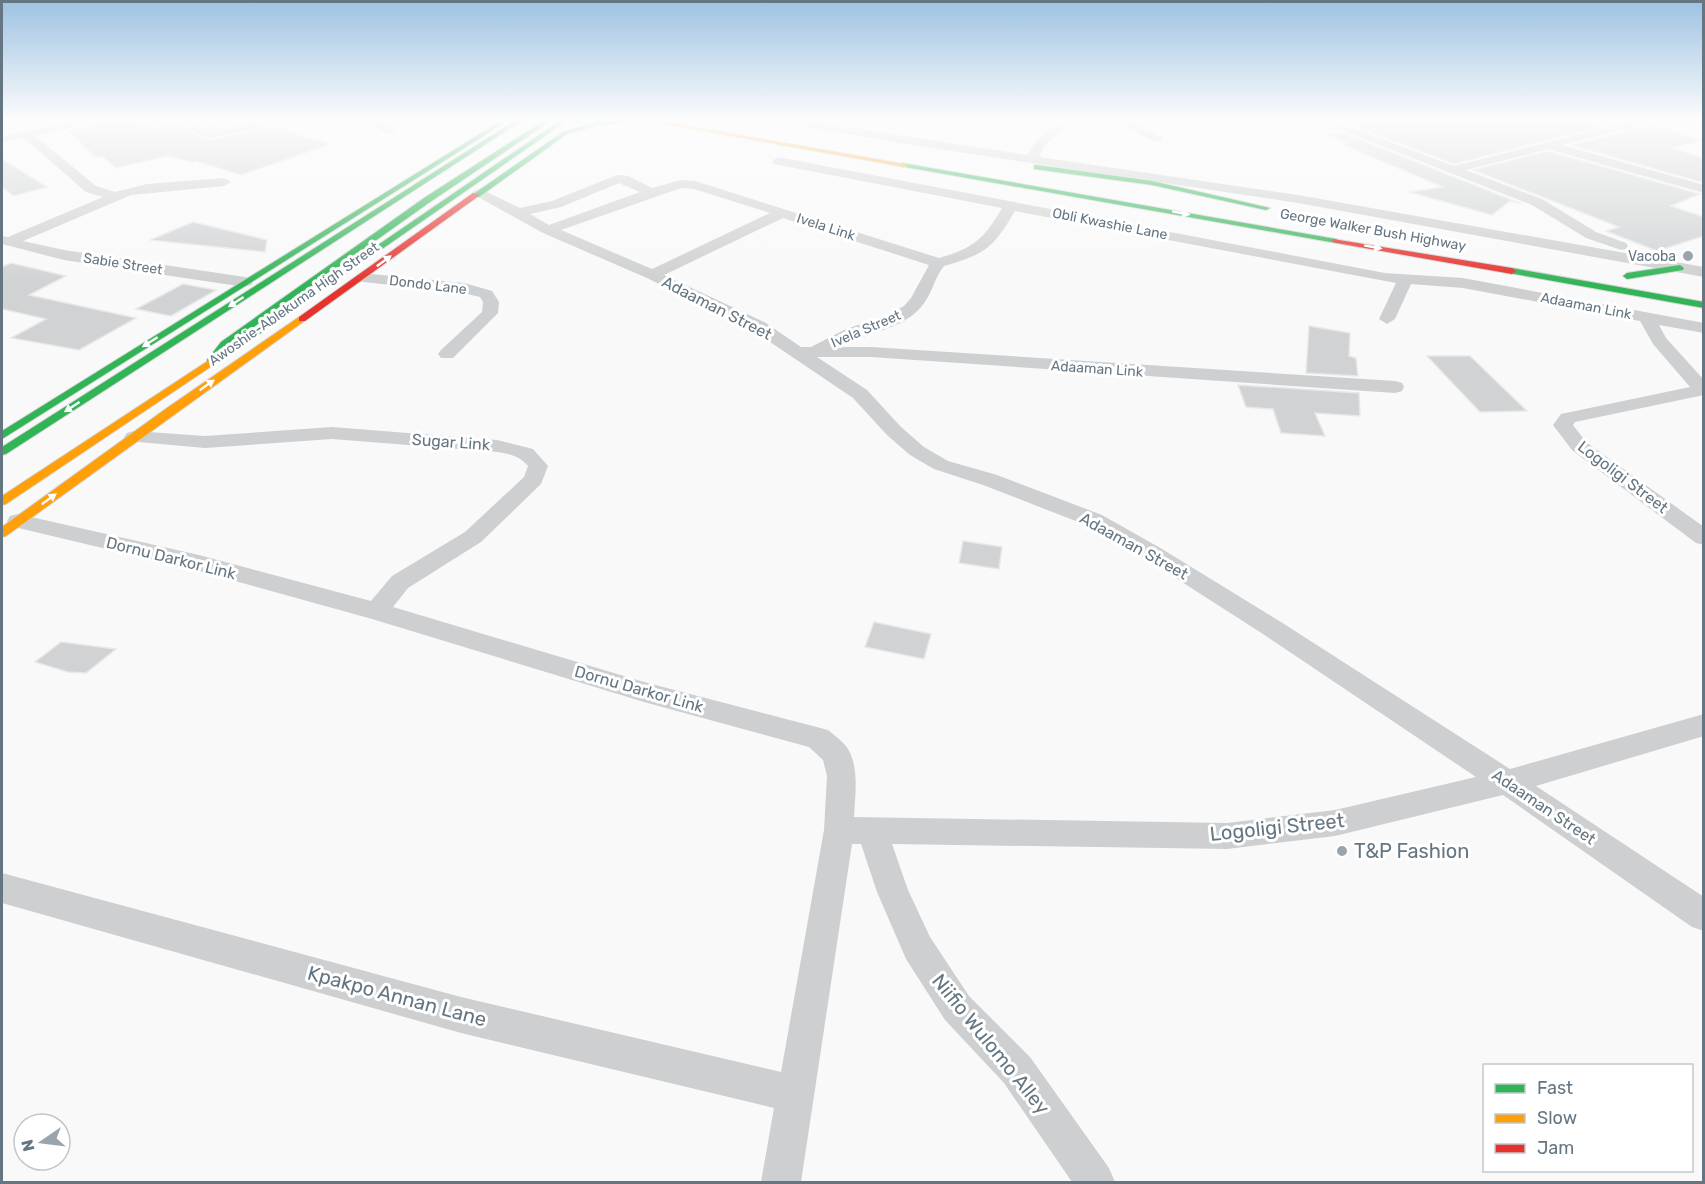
<svg xmlns="http://www.w3.org/2000/svg" width="1705" height="1184" viewBox="0 0 1705 1184" font-family="Rubik,sans-serif">
	<rect width="100%" height="100%" fill="#f9f9f9"/>
	<path fill="#d0d2d3" stroke="#e8e8e8" stroke-width="1.5" d="M100,120h37l14,8 25,-5 22,14 14,3 60,-13 59,17 -90,31 -45,-14 -4,1 -25,-6 -51,12 -13,-11h-8l-27,-26 25,-6z
		M226,120h26l-40,8 -10,-3z
		M1344,120h284l-174,44 -111,-42z
		M1651,125l51,16 -30,7 32,10v25l-133,-38z
		M1341,132l181,72 -12,-3 -18,14 -83,-23 34,-5 -102,-43 6,-1 -20,-8z
		M1548,151l152,43 -29,12 33,11v19l-47,15 -51,-20 13,-4 -146,-57z
		M2,159l45,28 -33,9 -12,-9z
		M193,222l74,18 -2,12 -115,-12z
		M11,263l55,13 -37,19 107,23 -57,32 -68,-12 35,-19 -44,-10v-42z
		M183,284l33,6 -45,26 -35,-7z
		M1309,326l41,7 -1,23 7,2 2,18 -52,-3z
		M1427,356h43l57,55 -47,1z
		M1238,385l121,8 1,23 -45,-3 10,23 -44,-3 -8,-24 -27,-2z
		M963,541l39,6 -3,22 -40,-6z
		M874,622l57,12 -7,25 -59,-12z
		M61,642l55,7 -30,24 -18,-1 -33,-10z"/>
	<g fill="none" stroke-linecap="round" stroke-linejoin="round">
		<g stroke="#d5d6d7" stroke-width="2">
			<path id="fast" d="M502,120h7l-507,319v-8z
				M516,120h7l-517,334 -4,1v-8z
				M545,120h7l-122,82 -203,144 -11,16h-8l-1,-2 14,-18 203,-144z
				M561,120h7l-313,217h-6v-4z
				M623,120h27l-51,5 -32,9 -88,63 -7,-2 91,-63 36,-11z
				M902,163l434,76 4,2 -4,2 -431,-76h-3z
				M1037,165l115,16 118,27 -4,2 -114,-25 -118,-16v-4z
				M1680,265l4,3 -1,2 -56,9 -4,-3 4,-3z
				M1512,268l192,34v6l-195,-35 -1,-2z"/>
		</g>
		<g stroke="#d5d6d7" stroke-width="2">
			<path id="slow" d="M642,120h12l255,45 -4,2z
				M299,317l8,2 -301,217 -4,1v-10l165,-119z
				M252,332l5,3 -2,2 -249,167 -4,1v-9z"/>
		</g>
		<g stroke="#d5d6d7" stroke-width="2">
			<path id="jam" d="M473,193l7,2 -175,126h-6v-4z
				M1333,239l179,29 4,3 -4,3 -176,-31 -4,-2z"/>
		</g>
		<path fill="#cecfd0" fill-rule="evenodd" d="M78,120h20l-6,3 -57,13 61,50 19,6 32,-8 77,-6 7,4 -7,4 -93,9 -108,46 41,9 181,27 6,2 2,3 -2,3 -6,2 -181,-27 -62,-16v-8l6,1 95,-40 -17,-5 -62,-54 -22,4v-6z
			M178,120c17,-1 20,9 34,10l53,-10h21l-6,3 -68,15 -13,-3z
			M365,120h14l17,11 -2,2h-8z
			M778,120h23l226,35c10,-17 27,-35 47,-35l-29,25 -6,12 259,38 406,72v10l-406,-74 -386,-58 -128,-22z
			M1113,120h14l36,18 -2,3h-8z
			M1316,120h15l123,46 181,-46h17l-1,2 -89,23 142,40v8l-156,-44 -82,21 76,29 54,33 30,11 2,3 -2,3 -5,1 -35,-12 -54,-33z
			M778,157l607,116 78,5 241,45v10l-45,-8 7,13 38,42v15l-129,27 -2,3 13,17 118,85v18l-8,-2 -124,-93 -19,-25 8,-11 129,-27 -37,-43 -13,-23 -177,-33 -52,-4 -16,35 -8,5 -8,-5 17,-36 -381,-72c-22,37 -29,43 -71,55 -10,12 -12,29 -23,41 -19,23 -57,26 -83,40h33l524,34 7,2 2,4 -2,4 -7,2 -524,-36h-54l50,33 34,37 23,20 24,14 49,14 105,40 60,34 119,73 229,147 194,-55v22l-168,50 168,111v34l-12,-4 -189,-132 -168,41 -108,13 -335,-5 16,46 22,47 39,59 61,61 79,111 6,14h-43l-68,-99 -59,-63 -39,-61 -29,-67 -16,-48h-9l-51,338h-40l13,-74 -313,-75 -459,-130v-30l459,124 320,75 43,-242 3,-54 -4,-16 -14,-13 -165,-45 -272,-83 -173,-48 -189,-45 -3,-5 3,-5 8,-2 181,41 172,46 21,-25 73,-44 59,-55 4,-11c-9,-10 -18,-12 -31,-14l-165,-13 -127,9 -78,-7 -3,-4 3,-4 7,-2 71,5 127,-9 165,13 36,9 15,17 -7,18 -60,58 -73,46 -15,19 251,75 184,48c6,5 13,10 18,16 14,19 9,49 8,71l373,6 108,-13 141,-33 -213,-143 -117,-75 -60,-34 -103,-40 -49,-16 -24,-14 -23,-20 -34,-37 -99,-67 -107,-53 -104,-45 -72,-40 7,-4 5,1 37,18 32,-7 65,-26 12,1 23,12 29,-8 14,1 244,77c35,-10 45,-19 63,-50l-228,-44 -2,-3zM619,183l21,9 -91,33 -19,-11 31,-7zM681,188l13,1 76,24 -118,56 -91,-39zM783,218l146,47 -18,33 -7,8 -15,9 -43,14 -35,18h-10l-35,-24 -102,-48z
			M361,273l103,10 28,8 7,11 -1,11 -45,45h-12l-3,-4 3,-4 41,-38 1,-10 -3,-5 -17,-4 -108,-12 -2,-3z"/>
		<use href="#fast" fill="#30b455" fill-rule="evenodd"/>
		<use href="#slow" fill="#ff9f0a" fill-rule="evenodd"/>
		<use href="#jam" fill="#e5322d" fill-rule="evenodd"/>
	</g>
	<defs><path id="oneway-solid" d="M-6-.8H1V-3.2L6.5 0L1 3.2V.8H-6Z" transform="scale(1.5)"/></defs>
	<g fill="#fff">
		<use href="#oneway-solid" transform="translate(1181 213) rotate(10)"/>
		<use href="#oneway-solid" transform="translate(1373 247) rotate(10)"/>
		<use href="#oneway-solid" transform="translate(384 261) rotate(-36)"/>
		<use href="#oneway-solid" transform="translate(236 302) rotate(147)"/>
		<use href="#oneway-solid" transform="translate(150 342) rotate(148)"/>
		<use href="#oneway-solid" transform="translate(207 385) rotate(-35)"/>
		<use href="#oneway-solid" transform="translate(72 407) rotate(147)"/>
		<use href="#oneway-solid" transform="translate(49 499) rotate(-36)"/>
	</g>
	<linearGradient id="sky" x2="0" y2="1"><stop stop-color="#9dc2e2"/><stop offset="0.42" stop-color="#fcfcfc"/><stop offset="1" stop-color="#fcfcfc" stop-opacity="0"/></linearGradient>
	<rect width="1705" height="285" fill="url(#sky)"/>
	<g fill="#99a4ac" stroke="#fff" stroke-width="2">
		<circle cx="1688" cy="256" r="6"/>
		<circle cx="1342" cy="851" r="6"/>
	</g>
	<g text-anchor="middle" dominant-baseline="central" stroke-width="6" stroke-linejoin="round" paint-order="stroke">
		<g font-size="14" fill="#657683" stroke="#fff">
			<text transform="translate(1110 224) rotate(11)">Obli Kwashie Lane</text>
			<text transform="translate(826 227) rotate(18)">Ivela Link</text>
			<text transform="translate(1373 230) rotate(10)">George Walker Bush Highway</text>
			<text transform="translate(123 264) rotate(9)">Sabie Street</text>
			<text transform="translate(428 285) rotate(7)">Dondo Lane</text>
			<text transform="translate(294 304) rotate(-35)">Awoshie-Ablekuma High Street</text>
			<text transform="translate(1586 306) rotate(11)">Adaaman Link</text>
			<text transform="translate(866 329) rotate(-23)">Ivela Street</text>
			<text transform="translate(1097 369) rotate(4)">Adaaman Link</text>
		</g>
		<g font-size="14" fill="#657683" stroke="#fff" text-anchor="end">
			<text x="1676" y="256">Vacoba</text>
		</g>
		<g font-size="16" fill="#657683" stroke="#fff">
			<text transform="translate(717 308) rotate(27)">Adaaman Street</text>
			<text transform="translate(451 442) rotate(4)">Sugar Link</text>
			<text transform="translate(1623 477) rotate(37)">Logoligi Street</text>
			<text transform="translate(1134 546) rotate(29)">Adaaman Street</text>
			<text transform="translate(171 558) rotate(14)">Dornu Darkor Link</text>
			<text transform="translate(639 689) rotate(16)">Dornu Darkor Link</text>
			<text transform="translate(1544 807) rotate(34)">Adaaman Street</text>
		</g>
		<g font-size="20" fill="#657683" stroke="#fff">
			<text transform="translate(1277 827) rotate(-6)">Logoligi Street</text>
			<text transform="translate(397 996) rotate(15)">Kpakpo Annan Lane</text>
			<text transform="translate(991 1044) rotate(51)">Niifio Wulomo Alley</text>
		</g>
		<g font-size="20" fill="#657683" stroke="#fff" text-anchor="start">
			<text x="1354" y="851">T&amp;P Fashion</text>
		</g>
	</g>
	<rect width="1705" height="1184" fill="none" stroke="#657683" stroke-width="6"/>
	<rect x="1483" y="1064" width="210" height="108" fill="#ffffff" stroke="#c1c8cd" stroke-width="1.5"/>
	<rect x="1495" y="1084" width="30" height="9" fill="#30b455" stroke="#c1c8cd" stroke-width="1.5"/>
	<text x="1537" y="1094" font-size="18" fill="#657683">Fast</text>
	<rect x="1495" y="1114" width="30" height="9" fill="#ff9f0a" stroke="#c1c8cd" stroke-width="1.5"/>
	<text x="1537" y="1124" font-size="18" fill="#657683">Slow</text>
	<rect x="1495" y="1144" width="30" height="9" fill="#e5322d" stroke="#c1c8cd" stroke-width="1.5"/>
	<text x="1537" y="1154" font-size="18" fill="#657683">Jam</text>
	<g transform="translate(42 1142) rotate(256)"><circle r="28" fill="#ffffff" stroke="#c1c8cd" stroke-width="1.5"/>
	<path d="M0-4.5L10 22L0 15L-10 22Z" fill="#99a4ac"/>
	<text y="-9" font-size="16" font-weight="bold" text-anchor="middle" fill="#657683">N</text>
	</g>
</svg>
